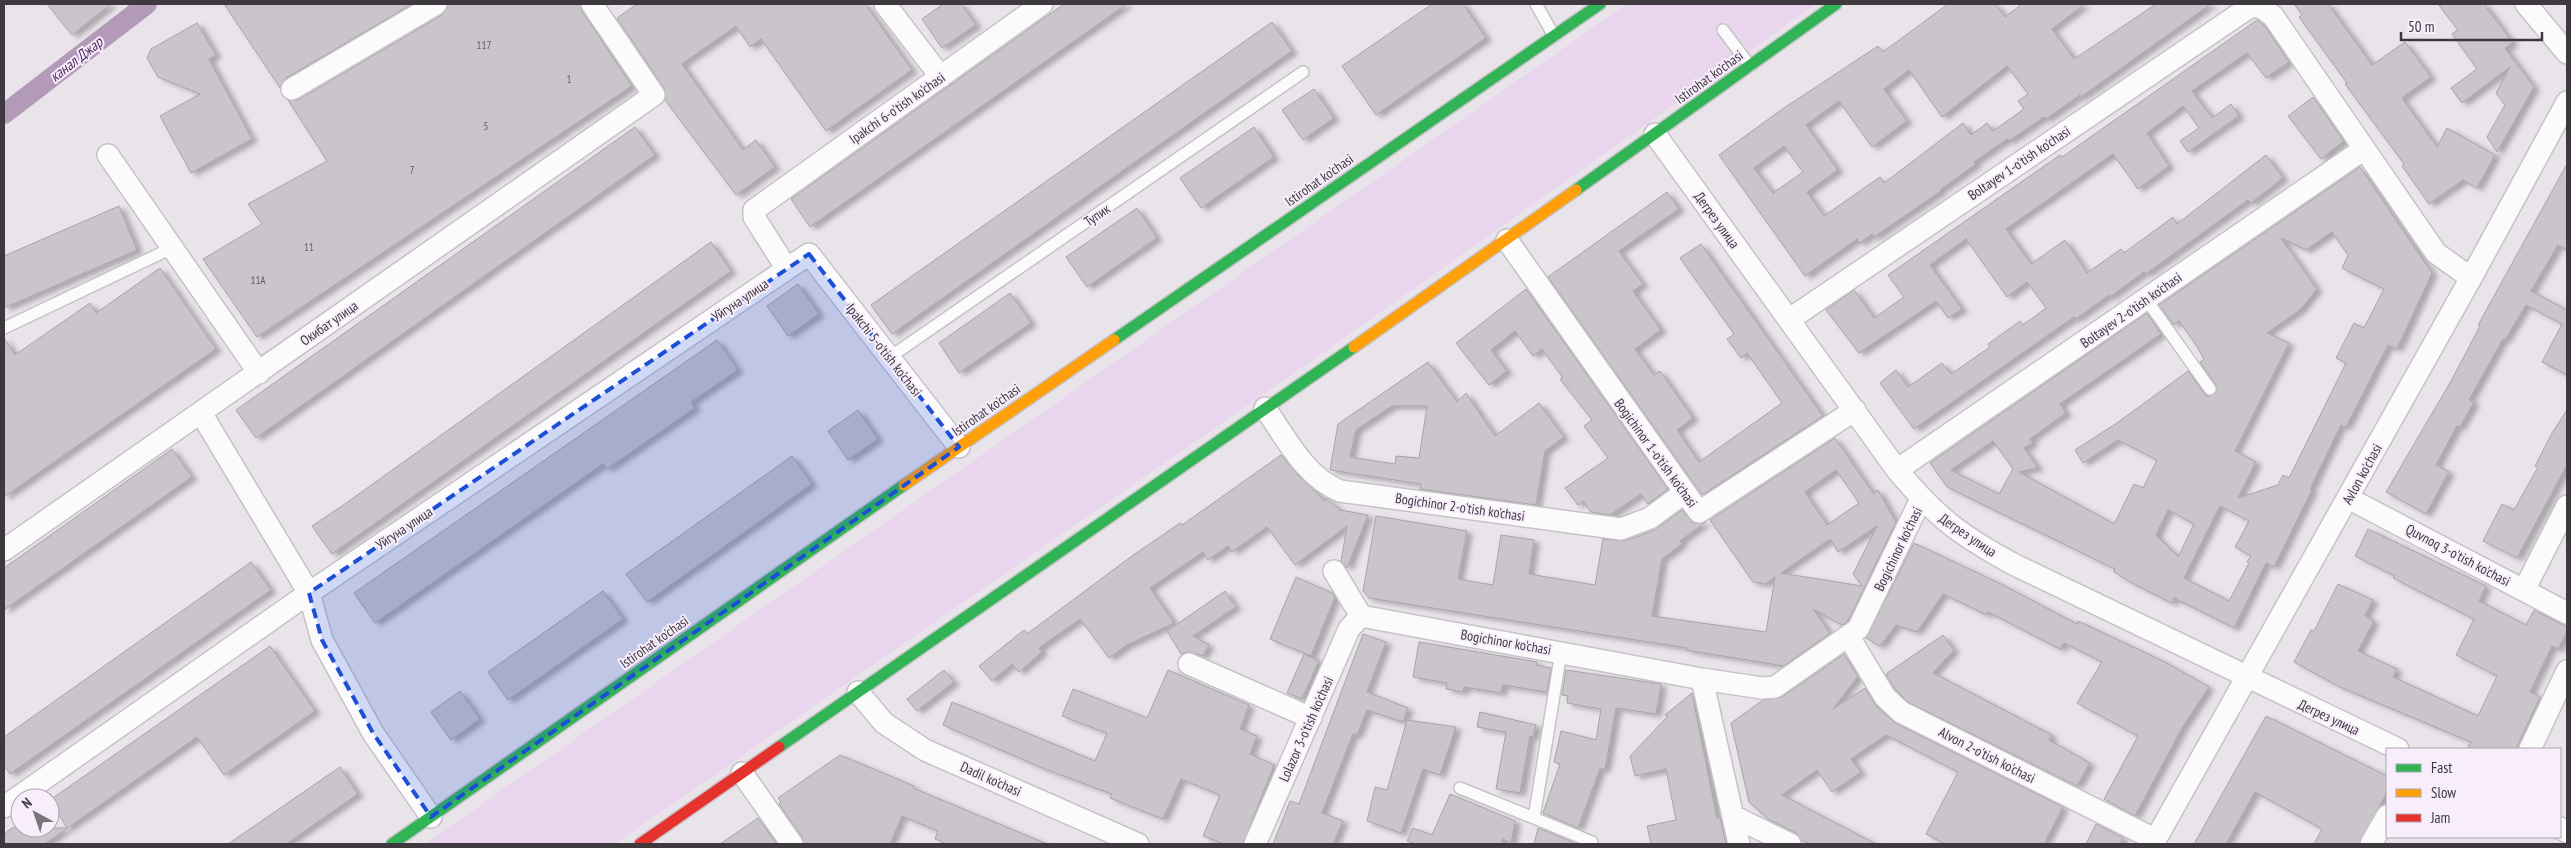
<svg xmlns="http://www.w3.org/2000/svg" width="2571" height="848" viewBox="0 0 2571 848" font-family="'PT Sans Narrow',sans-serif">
	<defs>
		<filter id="shadow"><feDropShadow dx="5.5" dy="3" stdDeviation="2.5" flood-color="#0004"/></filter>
	</defs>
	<rect width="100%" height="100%" fill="#e9e4ea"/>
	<path fill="#e9d6ee" d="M1627,4h189l-503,356 -698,484h-190z"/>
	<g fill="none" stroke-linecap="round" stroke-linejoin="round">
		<path stroke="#b29ab8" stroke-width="20" d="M4,114l143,-110"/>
	</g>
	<path fill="#cac5cb" stroke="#a7a3a8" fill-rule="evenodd" filter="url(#shadow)" d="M47,4h64l-39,31z
		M224,4h188l-126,74 -6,10z
		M448,4h132l2,7 50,75 -375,251 -54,-78 59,-35 -14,-20 79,-43 -39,-61h10l144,-85z
		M637,4h228l47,66 -86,61 -65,-92 -11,8 -14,-21 -54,38 61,86 13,-10 19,27 -39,28 -71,-95 -1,-12 -47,-70z
		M943,4h18l15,21 -34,23 -20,-29z
		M1064,4h63l-317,223 -19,-28z
		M1432,4h31l23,34 -110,77 -34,-49z
		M1948,4h47l10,13 17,-13h63l-33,25 22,30 82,-55h55l-130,93 -1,-2 -34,24 -2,-2 -35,24 -2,-2 -33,23 2,2 -36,26 1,1 -67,46 -2,-3 -12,9 -3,-4 -52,37 -86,-121 62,-45 97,-64 5,6zM2007,66l21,28 -10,7 6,8 -31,22 -6,-8 -16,12 -8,-12 -79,60 -4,-6 -56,39 -17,-24 31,-22 -32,-45 33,-24 33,46 35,-26 -23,-32 25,-19 33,47zM1784,146l19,26 -30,21 -19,-25z
		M2294,4h34l44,61 33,-23 26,35 -29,21 35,49 10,-19 48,27 -18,33 -14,-8 -34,24 -27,-38 2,-2 -59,-80 2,-1 -48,-66 3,-2z
		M2438,4h46l29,39 -8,5 29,39 -37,65 -10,-15 18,-32 -9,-12 14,-26 -48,36 -11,-15 26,-19 -25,-35 6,-4z
		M2257,20l7,5 25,37 -23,16 -19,-25 -55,38 20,27 19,-14 8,12 -51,36 -8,-11 19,-13 -16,-22 -36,27 22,33 -31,23 -25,-35 -107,75 25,35 34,-24 22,33 34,-24 3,4 49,-36 4,7 89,-69 17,23 -32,25 -3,-3 -102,74 -2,-2 -34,25 -1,-2 -33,24 -2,-2 -160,112 -34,-46 16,-13 12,17 34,-24 9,11 39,-27 -2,-3 32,-23 3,4 23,-17 -19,-26 -20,15 -41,-58 -36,26 32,44 -14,9 -12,-17 -77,52 -33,-43 28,-20 20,28 30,-21 -16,-22 172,-120 2,2z
		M1272,22l20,29 -400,283 -21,-29z
		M197,23l19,32 -7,4 43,80 -61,34 -31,-57 40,-22 -42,-17 -11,-19 4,-9z
		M1314,89l20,29 -31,22 -21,-30z
		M2313,97l31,44 -23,18 -33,-43z
		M635,127l20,28 -399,283 -20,-28z
		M1254,127l20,30 -73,51 -21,-30z
		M2567,164v86l-9,-5 -27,46 36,19v65l-25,-13 20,-38 -36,-19 -21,35 -2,-1 -34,61 5,2 -14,25 -3,-1 -21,39 13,7 -23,42 -40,-22 65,-111 29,-55 -2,-1z
		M2360,167l72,106 -35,76 -9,-4 -42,82 -5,-2 -31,64 2,1 -38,77 -8,-4 -32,65 -60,-30 -2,5 -42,-21 -16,-10 1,-3 -168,-82 -17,-24 217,-150 14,21 -101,70 6,9 -36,26 3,4 -9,5 14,20 -19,4 95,52 20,-40 9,4 14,-28 -39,-20 -35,23 -8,-13 42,-27 71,-52 18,25h5l6,-4 -1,-7 -16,-23 4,-3 -8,-14 -17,-24 -5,4 -15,-20zM2332,232l16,23 -6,13 42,21 -20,39 -10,-5 -18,35 10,5 -57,115 -6,-3 -5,10 -40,13 18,-36 -21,-11 54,-108 -22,-10 33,-23 17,-21 -36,-51 25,12zM1993,441l20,28 -14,25 -48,-24zM2220,506l29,15 -14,26 16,9 -4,6 2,1 -20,38 -45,-23zM2168,510l26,14 -16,33 -22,-22z
		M1667,192l12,17 -60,42 24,33 -10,7 28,39 -26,19 19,26 6,-4 33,47 -16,12 22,32 83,-59 -35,-50 -6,5 -14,-19 7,-5 -54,-76 21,-14 122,172 -121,79 -154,-218z
		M119,206l18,44 -133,58v-52z
		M1137,208l20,30 -70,49 -21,-30z
		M711,242l20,29 -399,283 -20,-28 30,-20z
		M160,268l56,81 -212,148v-159l11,17 75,-52 6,10z
		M798,284l21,30 -31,22 -21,-30z
		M1526,289l142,200 -20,15 -7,-10 -31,21 -19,-3 -8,-11 -5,4 -13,-17 43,-30 -24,-32 8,-6 -32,-41 3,-1 -21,-29 -9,7 -18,-25 -24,19 16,21 -18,14 -33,-42z
		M1010,293l21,30 -72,50 -20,-30z
		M717,340l21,30 -47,32 4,6 -88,61 -4,-5 -228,159 -21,-30z
		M1428,362l29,40 9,-9 29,43 44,-33 25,34 -19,14 -9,54 -116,-16 1,-5 -91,-14 8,-46zM1392,406h35l-8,52 -23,-2 -1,8 -45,-7 6,-27z
		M858,410l20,29 -30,21 -20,-29z
		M2567,410v55l-50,93 -34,-17 19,-37 12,6 24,-43 -3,-1 17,-33z
		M1835,438l38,55 5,-3 18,32 -48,99 -6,4 -29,-16 17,24 -46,33 -98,-16 1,-2 -318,-50 -6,-7 13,-75 91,15 -9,48 35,6 8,-50 33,5 -5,34 66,11 8,-46 22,2 30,-11 27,-20 11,13 13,-1 -26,19 2,3 -20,15 -10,57 114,16 9,-55 -10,7 -12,-2 -43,-62zM1836,470l23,33 -32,22 -22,-33zM1877,526l-24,48 9,12 -81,-13 49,-34 8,13z
		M172,449l20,28 -188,133v-42z
		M1281,455l17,20 27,26 1,-3 14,12 28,5 -21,53 -6,-7 6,-35 -52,39 -28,-38 -35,25 -4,-6 -20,14 -5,-8 -53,36 24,35 -47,22 -18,13 -29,-39 -41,29 3,4 -23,20 -7,-8 -20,17 -13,-15 45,-36 3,4 105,-78 48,-33 2,2z
		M792,456l20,28 -165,118 -21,-28z
		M2368,529l118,57 -7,15 47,24 8,-15 33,17v5l-9,17 -6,-3 -22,46 10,5 -24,52h-49l4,-7 -131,-55 -46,-25 17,-32 3,1 24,-47 35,16 -8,16 9,5 -16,30 39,18 -4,8 85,39 19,-40 -41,-21 18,-36 -81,-41 2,-2 -40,-20z
		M1914,543l87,41 76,40 1,-3 85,40 46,26 -27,41 -47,88 -31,-17 34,-63 -61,-33 25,-41 -38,-19 -4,6 -72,-37 -1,3 -44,-21 -26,38 -21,-7 -16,21 -14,-8z
		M251,562l20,28 -261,184 -6,-8v-29z
		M1296,577l36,16 3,4 -24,59 -41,-17z
		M603,591l20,28 -115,81 -20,-28z
		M1225,591l11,16 -43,29 16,9 -6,11 -15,-4 -7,2 -14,-23z
		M1363,634l23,8 -19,50 41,16 -5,14 -36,-12 -10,25 -4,-1 -31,79 21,8 -10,23h-60l17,-43 9,3z
		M1943,635l11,15 -21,23 119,62 -3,5 41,23 -13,23 -169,-84 -13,-13 -9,-15z
		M1419,642l118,20 -1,3 15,3 -4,24 -44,-7 -2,8 -37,-6 -1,5 -17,-3 1,-6 -34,-6z
		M270,646l45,65 -91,64 -27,-38 -152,107h-41v-10l8,-6h55l-17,-28z
		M1304,654l15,7 -17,38 -15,-6z
		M1844,654l14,22 -25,33 32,-21 11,18 19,17 168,84 -19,37h-99l-19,-10 32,-62 -72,-37 -35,24 10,13 -29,20 -15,-22 -35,25 94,49h-66l-9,-4 -5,-7 -28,-14 -19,-17 -18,-79 32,-23 19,-3z
		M944,670l10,12 -37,29 -10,-12z
		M1168,670l81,35 -9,24 17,7 -7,18 24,11 -31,79h-19l-21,-8 17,-41 -39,-16 -18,40 -53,-21 2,-4 -67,-25 -102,-44 9,-23 143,59 12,-28 -45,-17 11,-27 74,29z
		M1566,670l95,14 -5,30 -40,-6 -11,61h-5l-22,59 -35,-15 17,-49 -6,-2 7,-31 35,9 5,-31 -34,-6 1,-7 -6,-1z
		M460,691l20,28 -29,21 -20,-28z
		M1692,693l25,125 3,-1 6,27h-75l-4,-18 29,-6 -10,-51 -31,7 -5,-20 38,-40 -3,-1z
		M1480,712l56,13 -3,12 -3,-1 -10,57 -24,-4 10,-57 -29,-5z
		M2266,716l121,60v16l-28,52h-45l8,-15 -67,-37 -29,52h-32z
		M1407,720l49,7 -16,48 -17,-6 -22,64 -34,-12 8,-34 12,3z
		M840,755l74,31 -1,2 134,56h-100l-12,-5 3,-8 -36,-15 -12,28h-86l-2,-7 -23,-33 2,-2 -3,-4z
		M340,767l18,27 -72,50h-58z
		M1450,794l65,27 -4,22 -8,-4 -2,5h-86l-8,-3 6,-13 19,7z
		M758,818l19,26h-57z
		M2096,824l27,14 -3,6h-34z
		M1538,828l34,14v2h-38z"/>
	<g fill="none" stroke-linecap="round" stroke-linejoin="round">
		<g stroke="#c6c2c7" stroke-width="14">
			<path id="lane" d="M1536,4l18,32
				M1723,30l27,36
				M2146,299l64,90
				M4,328l168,-80
				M890,357l413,-285
				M1561,652l-27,166 58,24
				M1460,788l74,30"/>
		</g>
		<g stroke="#c6c2c7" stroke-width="24">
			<path id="street" d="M885,4l56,73
				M2526,4l41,49
				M292,89l144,-85
				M1655,134l242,336c40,48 64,66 118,95l383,184
				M108,155l151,218
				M1507,240l192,272 156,-102
				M787,269l-33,-52v-7l288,-206
				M1790,319l458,-311 11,-2 14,10 163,237 35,25
				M1265,408c21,30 40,69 75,83l281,38 29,-11 34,-25
				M201,413l108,180 13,47 51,93 58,84
				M1897,470l467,-321
				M2348,498l219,115
				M4,550l650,-455 -62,-91
				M1334,571l27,45 341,63 60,9 13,-1 83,-58 63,-130
				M2524,590l43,-84
				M1849,637l36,60 16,15 255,128
				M1189,664l122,54
				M1702,679l37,165
				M858,692l26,31 41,27 213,94
				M2530,749l37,-78
				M742,773l50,71
				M4,807l305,-214 500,-339 150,193
				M1733,816l57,28
				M2560,828l7,4
				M1255,844l94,-215 12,-13
				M2153,844l318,-566 96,-176
				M2371,844l16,-28"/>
		</g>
		<g stroke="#c6c2c7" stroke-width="14">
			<path id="fast" d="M1576,190l260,-186
				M1114,340l486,-336
				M779,747l575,-400
				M392,844l512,-359"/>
		</g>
		<g stroke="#c6c2c7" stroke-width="14">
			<path id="slow" d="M1354,347l222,-157
				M904,485l210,-145"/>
		</g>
		<g stroke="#c6c2c7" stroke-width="14">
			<path id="jam" d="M640,844l139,-97"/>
		</g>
		<use href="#lane" stroke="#fcfbfc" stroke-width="11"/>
		<use href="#street" stroke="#fcfbfc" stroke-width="21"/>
		<use href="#fast" stroke="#30b455" stroke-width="11"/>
		<use href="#slow" stroke="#ff9f0a" stroke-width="11"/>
		<use href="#jam" stroke="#e5322d" stroke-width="11"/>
	</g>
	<path fill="#1d4ed8" fill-opacity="0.2" stroke="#1d4ed8" stroke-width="4" stroke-dasharray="10 6" stroke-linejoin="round" d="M809,254l150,193 -528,370 -58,-84 -51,-93 -13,-47z"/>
	<g text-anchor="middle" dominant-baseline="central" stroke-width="4" stroke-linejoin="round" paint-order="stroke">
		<g font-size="11" fill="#605c62">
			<text x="484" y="45">117</text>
			<text x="569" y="79">1</text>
			<text x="486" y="126">5</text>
			<text x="412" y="170">7</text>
			<text x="309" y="247">11</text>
			<text x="258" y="280">11A</text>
		</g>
		<g font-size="14" fill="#3d393f" stroke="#f8edfb">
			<text transform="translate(1709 77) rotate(-36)">Istirohat ko'chasi</text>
			<text transform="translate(897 108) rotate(-35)">Ipakchi 6-o'tish ko'chasi</text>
			<text transform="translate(2019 163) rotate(-34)">Boltayev 1-o'tish ko'chasi</text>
			<text transform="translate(1319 180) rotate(-35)">Istirohat ko'chasi</text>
			<text transform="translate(1097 215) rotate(-35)">Тупик</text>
			<text transform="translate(1717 220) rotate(54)">Дегрез улица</text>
			<text transform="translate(740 300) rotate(-34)">Уйгуна улица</text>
			<text transform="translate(2131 310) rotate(-35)">Boltayev 2-o'tish ko'chasi</text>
			<text transform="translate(329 323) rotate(-35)">Окибат улица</text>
			<text transform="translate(884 350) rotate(52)">Ipakchi 5-o'tish ko'chasi</text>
			<text transform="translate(986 410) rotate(-35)">Istirohat ko'chasi</text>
			<text transform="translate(1656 453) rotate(54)">Bogichinor 1-o'tish ko'chasi</text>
			<text transform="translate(2362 474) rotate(-61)">Avlon ko'chasi</text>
			<text transform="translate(1460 507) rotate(8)">Bogichinor 2-o'tish ko'chasi</text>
			<text transform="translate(404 528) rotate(-34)">Уйгуна улица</text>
			<text transform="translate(1968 535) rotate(34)">Дегрез улица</text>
			<text transform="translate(1898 549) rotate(-64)">Bogichinor ko'chasi</text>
			<text transform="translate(2458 555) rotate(28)">Quvnoq 3-o'tish ko'chasi</text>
			<text transform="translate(654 642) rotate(-35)">Istirohat ko'chasi</text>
			<text transform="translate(1506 642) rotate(10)">Bogichinor ko'chasi</text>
			<text transform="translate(2329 717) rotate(25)">Дегрез улица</text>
			<text transform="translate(1306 729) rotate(-66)">Lolazor 3-o'tish ko'chasi</text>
			<text transform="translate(1987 755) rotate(27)">Alvon 2-o'tish ko'chasi</text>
			<text transform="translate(991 779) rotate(24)">Dadil ko'chasi</text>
		</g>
		<g font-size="15" font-style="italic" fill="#53285e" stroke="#f8edfb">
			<text transform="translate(76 59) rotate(-38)">канал Джар</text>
		</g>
	</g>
	<rect width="2571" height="848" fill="none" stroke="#3d393f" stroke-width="10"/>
	<rect x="2386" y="748" width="175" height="90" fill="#f8edfb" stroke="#ada5b0"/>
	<rect x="2396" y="764" width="25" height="8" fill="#30b455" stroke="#ada5b0"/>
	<text x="2431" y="773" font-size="15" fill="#3d393f">Fast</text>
	<rect x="2396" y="789" width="25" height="8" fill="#ff9f0a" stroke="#ada5b0"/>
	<text x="2431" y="798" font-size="15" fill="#3d393f">Slow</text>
	<rect x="2396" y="814" width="25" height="8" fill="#e5322d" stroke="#ada5b0"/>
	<text x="2431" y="823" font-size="15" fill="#3d393f">Jam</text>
	<g transform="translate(35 813) rotate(320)"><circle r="24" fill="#f8edfb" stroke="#ada5b0"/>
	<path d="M0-4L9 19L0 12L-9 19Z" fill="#79757b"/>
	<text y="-8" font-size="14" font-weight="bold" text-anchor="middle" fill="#3d393f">N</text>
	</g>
	<path d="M2401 32v8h141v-8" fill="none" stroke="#3d393f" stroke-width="2.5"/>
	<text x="2408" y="32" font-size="15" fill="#3d393f" stroke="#f8edfb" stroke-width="4" paint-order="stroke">50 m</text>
</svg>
